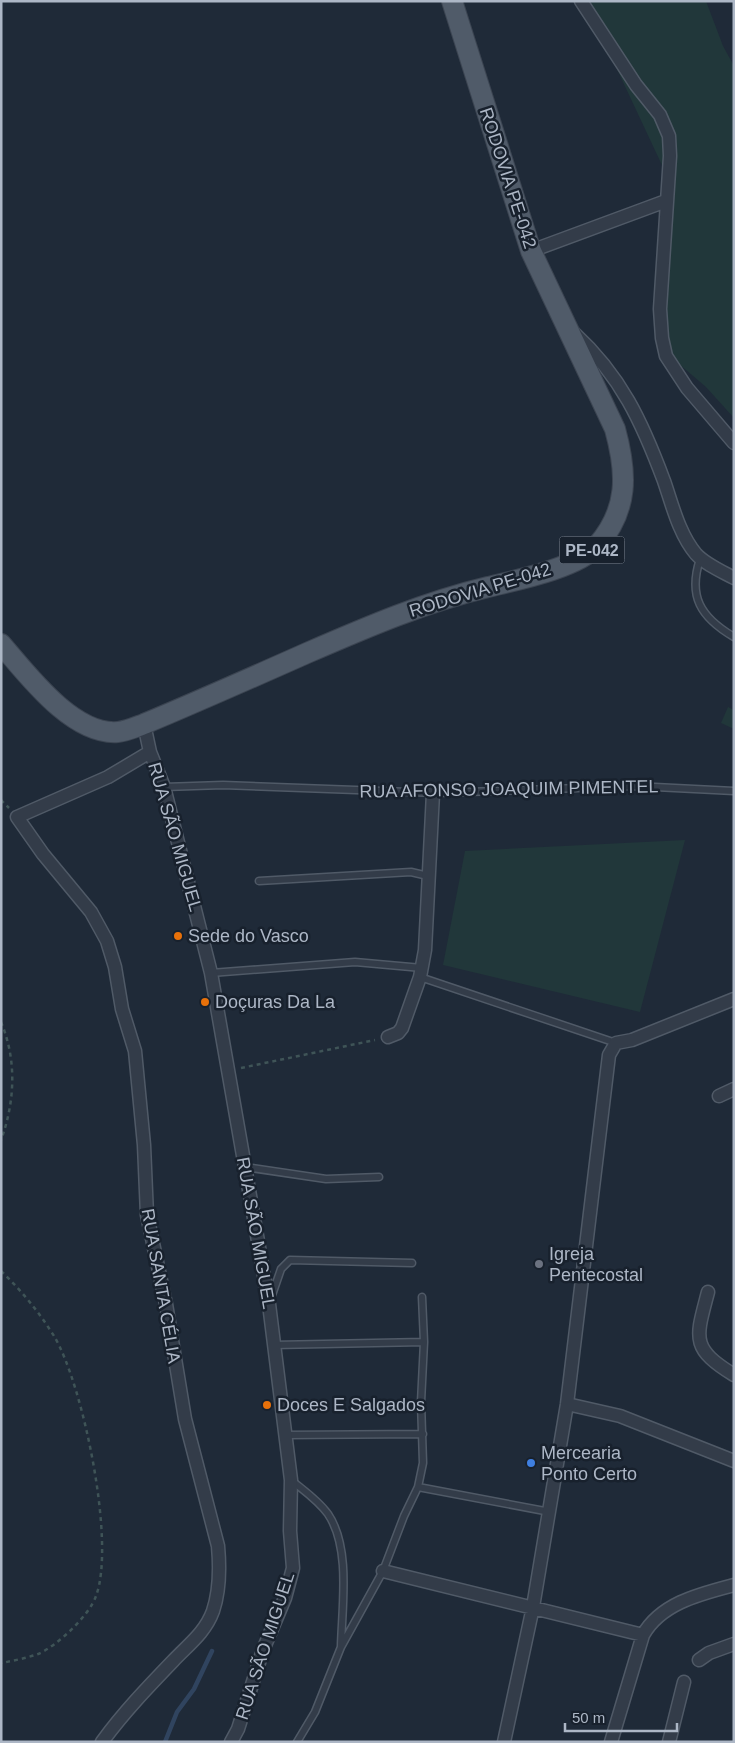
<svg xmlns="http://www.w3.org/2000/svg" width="735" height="1743" viewBox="0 0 735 1743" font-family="Helvetica,sans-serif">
	<rect width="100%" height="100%" fill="#1f2a38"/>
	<path fill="#21373a" d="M585,1h121l17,45 11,20v352l-28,-31 -41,-35 3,-174z
		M728,707l6,3v19l-13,-6z
		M685,840l-45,172 -197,-47 22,-114z"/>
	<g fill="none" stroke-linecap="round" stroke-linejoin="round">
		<path stroke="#30445f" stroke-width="4.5" d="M165,1742l12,-30 17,-23 18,-38"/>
		<g stroke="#505a67" stroke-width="9">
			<path id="service" d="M700,559c-12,37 0,58 34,78
				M164,787l59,-2 214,8 198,-7 99,5
				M259,881l152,-9 17,4
				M211,973l144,-11 67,6
				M420,977l196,66
				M245,1167l81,12 53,-2
				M271,1298l10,-29 9,-9 122,3
				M274,1345l150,-3
				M285,1435l138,-1
				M291,1480c12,10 27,20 37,34 23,34 14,92 13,132
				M418,1487l132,25
				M297,1742l18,-30 26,-65 42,-76 21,-55 14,-29 5,-24 -2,-61 3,-60 -2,-45"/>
		</g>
		<g stroke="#505a67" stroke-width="15">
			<path id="minor" d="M581,1l55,84 24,30 9,21 1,20 -10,153 2,29 4,18 21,32 47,55
				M531,251l135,-50
				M574,333c47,43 68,89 90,148 8,23 15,53 32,73 9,10 25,17 38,24
				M144,724l6,28 14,35 47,186 58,331 22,176 -1,51 3,37 -8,30 -22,52 -25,79 -7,13
				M388,1037l10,-4 4,-5 18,-51 5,-27 8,-157
				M719,1096l15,-7
				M708,1292c-12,46 -18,56 26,83
				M567,1404l53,12 114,45
				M383,1571l260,64
				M699,1660l10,-7 25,-9
				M102,1742c21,-29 46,-55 71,-81 15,-16 32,-28 40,-50 7,-21 7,-43 5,-65l-33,-127 -19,-115 -19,-89 -3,-70 -9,-94 -13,-42 -7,-42 -8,-26 -16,-29 -48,-58 -26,-37 91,-40 42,-25
				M504,1742l29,-135 34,-203 42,-349 7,-12 16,-3 102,-41
				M611,1742l32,-107c18,-32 57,-41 91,-50
				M669,1742l15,-60"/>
		</g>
		<g stroke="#3c4552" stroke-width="22">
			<path id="primary" d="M1,644c26,30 72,92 117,88 9,-1 18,-5 26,-8 55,-23 109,-47 163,-71 60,-26 118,-51 181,-66 29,-7 89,-19 109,-41 32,-37 30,-73 18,-117l-84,-178 -79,-250"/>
		</g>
		<path stroke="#3f5457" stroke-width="2.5" stroke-dasharray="4 4" stroke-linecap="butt" d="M1,800l8,8
			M1,1022c16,38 14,80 0,118
			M241,1068l134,-28
			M1,1271c20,19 38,41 53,65 29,48 62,207 42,260 -7,20 -39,50 -58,58 -12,4 -25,7 -37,9"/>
		<use href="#service" stroke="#333c49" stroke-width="6"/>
		<use href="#minor" stroke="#333c49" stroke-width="12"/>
		<use href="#primary" stroke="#505b69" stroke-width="20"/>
	</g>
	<g fill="#e8710a" stroke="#18212d" stroke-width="2">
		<circle cx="178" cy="936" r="5"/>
		<circle cx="205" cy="1002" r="5"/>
		<circle cx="267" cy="1405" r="5"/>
	</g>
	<circle fill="#6b7280" stroke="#18212d" stroke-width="2" cx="539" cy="1264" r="5"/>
	<circle fill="#3f7fe0" stroke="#18212d" stroke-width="2" cx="531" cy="1463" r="5"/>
	<g text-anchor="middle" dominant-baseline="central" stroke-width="5" stroke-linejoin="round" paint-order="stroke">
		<rect fill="#18212d" stroke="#808a98" stroke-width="1" x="559.5" y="536.5" width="65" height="27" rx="4"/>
		<g font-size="16" font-weight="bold" fill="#adb7c6">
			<text x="592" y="550">PE-042</text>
		</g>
		<g font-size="18" fill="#adb7c6" stroke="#18212d">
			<text transform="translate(508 178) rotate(72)">RODOVIA PE-042</text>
			<text transform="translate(480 590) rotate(-17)">RODOVIA PE-042</text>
			<text transform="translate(509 789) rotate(-1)">RUA AFONSO JOAQUIM PIMENTEL</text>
			<text transform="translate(175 837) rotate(74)">RUA SÃO MIGUEL</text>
			<text transform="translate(256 1233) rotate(80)">RUA SÃO MIGUEL</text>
			<text transform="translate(161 1286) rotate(80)">RUA SANTA CÉLIA</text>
			<text transform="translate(265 1646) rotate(-72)">RUA SÃO MIGUEL</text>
		</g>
		<g font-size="18" fill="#adb7c6" stroke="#18212d" text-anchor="start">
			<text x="188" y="936">Sede do Vasco</text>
			<text x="215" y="1002">Doçuras Da La</text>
			<text x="549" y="1254">Igreja<tspan x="549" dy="21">Pentecostal</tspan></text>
			<text x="277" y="1405">Doces E Salgados</text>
			<text x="541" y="1453">Mercearia<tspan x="541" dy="21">Ponto Certo</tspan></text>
		</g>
	</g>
	<rect width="735" height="1743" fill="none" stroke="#adb7c6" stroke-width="5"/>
	<path d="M565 1723v8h112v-8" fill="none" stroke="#adb7c6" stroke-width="2.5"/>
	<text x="572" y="1723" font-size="15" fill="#adb7c6" stroke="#18212d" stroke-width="4" paint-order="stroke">50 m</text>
</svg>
